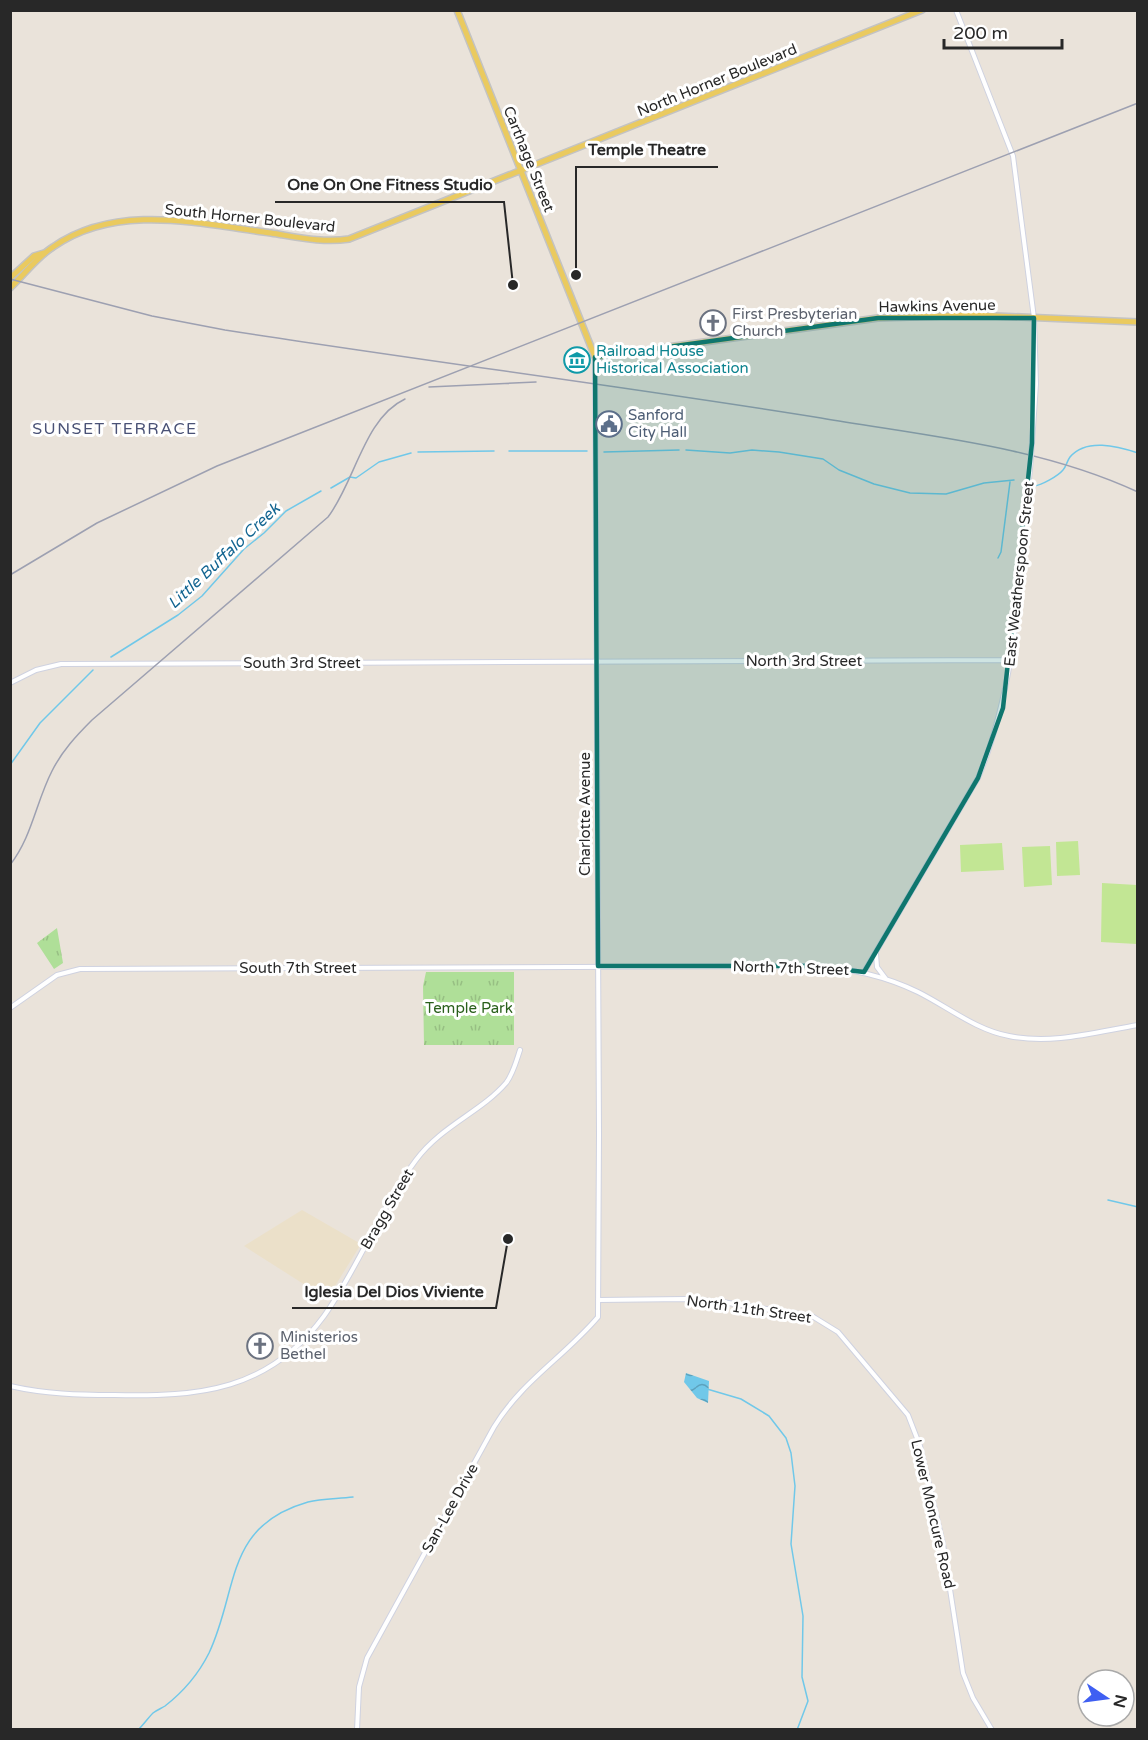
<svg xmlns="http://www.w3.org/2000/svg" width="1148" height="1740" viewBox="0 0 1148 1740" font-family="'Varela Round',sans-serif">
	<defs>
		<pattern id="park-tufts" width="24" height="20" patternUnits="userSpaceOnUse" patternTransform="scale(1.5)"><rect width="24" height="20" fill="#afdf98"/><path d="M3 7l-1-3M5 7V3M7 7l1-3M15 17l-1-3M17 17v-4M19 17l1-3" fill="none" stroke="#97bf83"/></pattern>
		<pattern id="water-waves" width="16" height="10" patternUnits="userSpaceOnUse" patternTransform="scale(1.5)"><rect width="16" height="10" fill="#70c8e9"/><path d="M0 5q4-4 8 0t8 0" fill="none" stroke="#5ca2bd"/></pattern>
	</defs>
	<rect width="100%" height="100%" fill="#eae3da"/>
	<path fill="#ebe0c9" d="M302,1210l59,34 -34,55 -83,-53z"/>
	<path fill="url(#park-tufts)" d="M57,928l6,35 -9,6 -17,-26z
		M426,972h88v73h-90l-1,-59z"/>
	<path fill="#c2e694" d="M1078,841l2,34 -23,1 -1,-34z
		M1002,843l2,27 -43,2 -1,-27z
		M1050,846l2,39 -28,2 -2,-40z
		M1102,883l35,2v59l-36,-2z"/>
	<path fill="url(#water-waves)" d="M686,1373l23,8 -1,22 -11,-5 -13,-16z"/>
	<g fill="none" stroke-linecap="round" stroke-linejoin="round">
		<path stroke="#70c8e9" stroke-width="1.5" d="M686,450l44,3 22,-3 27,2 44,7 16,11 35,14 36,9 36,1 38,-11 30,-3
			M509,451h78
			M418,452l76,-1
			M604,452l75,-2
			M1034,486c8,-1 24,-10 29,-16 3,-3 4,-9 7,-13 16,-19 47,-11 68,-4
			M331,488l19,-11 6,1 23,-16 32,-9
			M998,558l3,-6 9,-70
			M111,657l67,-42 24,-19 42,-47 20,-16 22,-22 35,-20
			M10,765l30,-42 53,-53
			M1108,1200l30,7
			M707,1389l34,10 28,17 17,22 5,15 4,33 -4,58 12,72 -1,61 6,24 -11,29
			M138,1730c6,-6 10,-12 15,-17 4,-3 9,-5 12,-7 18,-14 34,-33 44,-53 30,-64 15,-127 99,-151 14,-4 30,-3 45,-5"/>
		<g stroke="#cfd2e0" stroke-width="6">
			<path id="tertiary" d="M956,10l57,146 21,162 2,66 -4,59
				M10,683l26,-13 25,-6 950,-4
				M876,954l1,13 9,12
				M864,972l114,-194c41,-98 41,-205 52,-309
				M10,1008l47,-33 23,-6 732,-3c37,2 73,10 106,26 30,15 58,38 91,44 43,9 87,-4 129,-11
				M598,1300l88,-1 36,3 90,14 26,16 70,83 12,31 23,98 20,129 10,25 19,32
				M10,1386c35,8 69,9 104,9 85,2 155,-4 210,-79 35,-49 56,-108 92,-156 25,-34 65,-48 90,-77 7,-9 10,-21 14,-33
				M357,1730l2,-43 8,-29 127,-231c28,-46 70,-70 104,-110l1,-184 -4,-776"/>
		</g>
		<g stroke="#c3c3c3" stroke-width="8">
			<path id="primary" d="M457,10l138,347 283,-39 95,-3 165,7
				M10,278l24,-22 10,-3
				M10,288c14,-13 27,-31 43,-41 64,-45 148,-23 218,-14 26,4 52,10 78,6l573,-229"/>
		</g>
		<use href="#tertiary" stroke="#fff" stroke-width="4"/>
		<use href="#primary" stroke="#eaca5f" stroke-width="5"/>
		<path stroke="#9da0b1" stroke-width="1.5" d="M10,279l142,37 73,14c198,31 397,56 596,88 106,18 218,28 317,74
			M429,387l107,-5
			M10,575l87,-52 120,-57 921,-363
			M10,865c22,-28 26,-63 42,-94 10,-20 24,-35 40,-51l236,-203c27,-35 36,-99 77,-118"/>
		<g stroke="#cfd2e0" stroke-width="6" stroke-linecap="butt">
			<path id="tertiary-bridge" d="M1030,469l2,-26"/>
		</g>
		<use href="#tertiary-bridge" stroke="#fff" stroke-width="4"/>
	</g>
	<path fill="#0f766e" fill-opacity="0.2" stroke="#0f766e" stroke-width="4.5" stroke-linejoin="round" d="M878,318h156l-2,125 -29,265 -25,70 -114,194 -52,-6h-214l-3,-609z"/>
	<defs>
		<g id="church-ring" transform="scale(1.35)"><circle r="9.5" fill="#fff" stroke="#6b7280" stroke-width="1.5"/><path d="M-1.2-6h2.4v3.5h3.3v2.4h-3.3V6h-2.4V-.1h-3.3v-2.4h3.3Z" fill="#6b7280"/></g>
		<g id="museum-ring" transform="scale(1.35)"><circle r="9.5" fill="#fff" stroke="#0f9aa8" stroke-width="1.5"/><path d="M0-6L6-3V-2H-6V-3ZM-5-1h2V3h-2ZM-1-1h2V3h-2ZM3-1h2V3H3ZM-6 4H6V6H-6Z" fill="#0f9aa8"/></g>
		<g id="civic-ring" transform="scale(1.35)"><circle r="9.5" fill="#fff" stroke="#5c6f8a" stroke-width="1.5"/><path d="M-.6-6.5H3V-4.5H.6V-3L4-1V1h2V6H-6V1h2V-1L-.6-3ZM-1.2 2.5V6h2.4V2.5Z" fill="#5c6f8a"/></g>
	</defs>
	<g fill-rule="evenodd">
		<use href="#church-ring" x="713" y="323"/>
		<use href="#museum-ring" x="577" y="360"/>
		<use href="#civic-ring" x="609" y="424"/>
		<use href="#church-ring" x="260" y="1346"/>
	</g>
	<g text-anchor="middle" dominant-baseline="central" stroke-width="6" stroke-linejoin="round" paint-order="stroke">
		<g font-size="15" fill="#282828" stroke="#fff">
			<text transform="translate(717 80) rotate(-22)">North Horner Boulevard</text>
			<text transform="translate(529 159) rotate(68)">Carthage Street</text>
			<text transform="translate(250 218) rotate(6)">South Horner Boulevard</text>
			<text transform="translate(937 306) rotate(-1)">Hawkins Avenue</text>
			<text transform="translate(1019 574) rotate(-84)">East Weatherspoon Street</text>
			<text x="804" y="661">North 3rd Street</text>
			<text x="302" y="663">South 3rd Street</text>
			<text transform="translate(585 814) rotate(-90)">Charlotte Avenue</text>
			<text x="298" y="968">South 7th Street</text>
			<text transform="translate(791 968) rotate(2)">North 7th Street</text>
			<text transform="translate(387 1209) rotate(-60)">Bragg Street</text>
			<text transform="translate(749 1309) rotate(8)">North 11th Street</text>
			<text transform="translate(450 1508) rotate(-61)">San-Lee Drive</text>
			<text transform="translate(933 1514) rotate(77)">Lower Moncure Road</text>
		</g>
		<g font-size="15" fill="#5b616d" stroke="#fff" text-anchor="start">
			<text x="732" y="314">First Presbyterian<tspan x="732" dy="17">Church</tspan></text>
			<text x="280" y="1337">Ministerios<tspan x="280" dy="17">Bethel</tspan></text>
		</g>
		<g font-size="15" fill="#0d838f" stroke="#fff" text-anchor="start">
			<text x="596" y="351">Railroad House<tspan x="596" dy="17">Historical Association</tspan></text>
		</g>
		<g font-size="15" fill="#4e5e75" stroke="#fff" text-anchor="start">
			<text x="628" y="415">Sanford<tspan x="628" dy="17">City Hall</tspan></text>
		</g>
		<g font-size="15" fill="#2a601c" stroke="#fff">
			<text x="469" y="1008">Temple Park</text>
		</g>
		<g font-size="16" letter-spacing="1.5" fill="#4a5276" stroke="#fff">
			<text x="115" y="429">SUNSET TERRACE</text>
		</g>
		<g font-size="16" font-style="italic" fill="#136591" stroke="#fff">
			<text transform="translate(224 556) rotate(-43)">Little Buffalo Creek</text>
		</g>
	</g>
	<path fill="none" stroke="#282828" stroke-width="2" d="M576 275L576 167H718M513 285L504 202H275M508 1239L496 1308H292"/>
	<g fill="#282828" stroke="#fff" stroke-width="2">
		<circle cx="576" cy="275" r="6"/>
		<circle cx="513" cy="285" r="6"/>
		<circle cx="508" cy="1239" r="6"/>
	</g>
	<g font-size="16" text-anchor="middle" font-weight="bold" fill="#282828" stroke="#fff" stroke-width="6" stroke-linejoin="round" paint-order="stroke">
		<text x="647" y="155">Temple Theatre</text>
		<text x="390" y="190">One On One Fitness Studio</text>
		<text x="394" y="1297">Iglesia Del Dios Viviente</text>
	</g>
	<rect width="1148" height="1740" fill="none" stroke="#282828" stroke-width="24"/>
	<g transform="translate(1106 1698) rotate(103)"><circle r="28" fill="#ffffff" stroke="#a9a9a9" stroke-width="1.5"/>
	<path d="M0-4.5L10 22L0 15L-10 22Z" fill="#3f5ff2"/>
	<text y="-9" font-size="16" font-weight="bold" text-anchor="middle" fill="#282828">N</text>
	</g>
	<path d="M944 39v9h118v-9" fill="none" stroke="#282828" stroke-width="3"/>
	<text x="953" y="39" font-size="18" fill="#282828" stroke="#ffffff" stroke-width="4.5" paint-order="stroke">200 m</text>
</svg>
